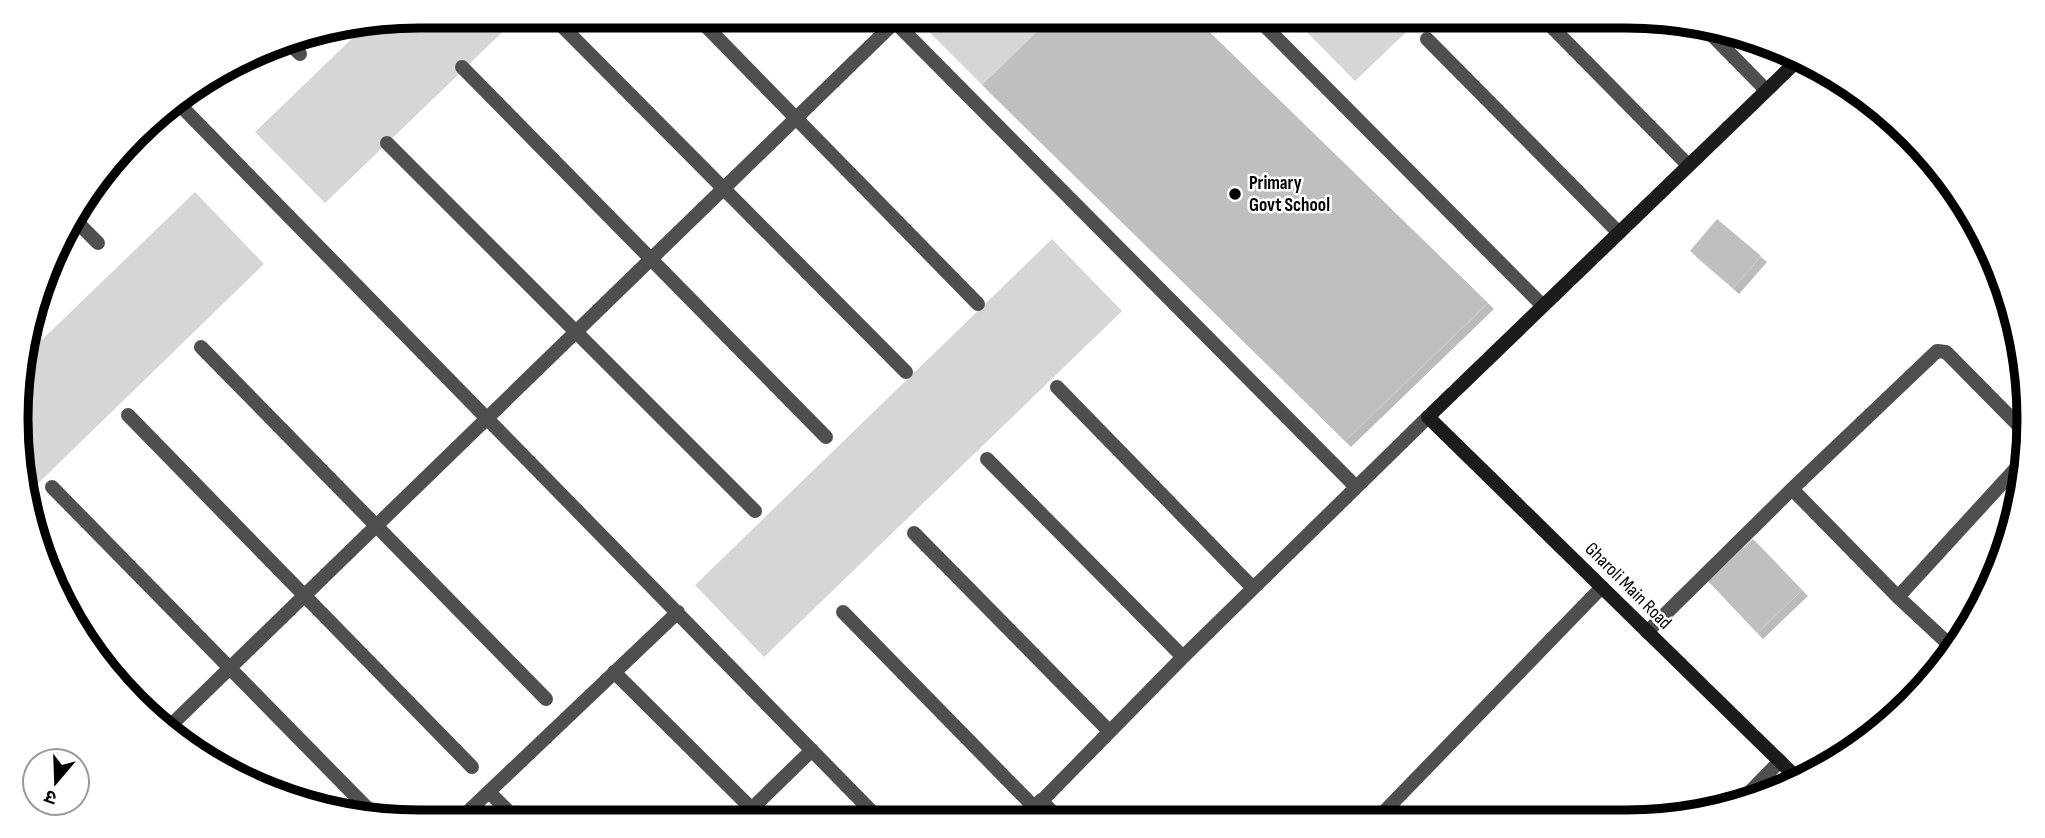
<svg xmlns="http://www.w3.org/2000/svg" width="2045" height="838" viewBox="0 0 2045 838" font-family="'Sofia Sans Condensed','Noto Sans Devanagari',sans-serif">
	<defs>
		<filter id="shadow"><feDropShadow dx="6" dy="6" stdDeviation="0" flood-color="#0004"/></filter>
	</defs>
	<rect width="100%" height="100%" fill="#fff"/>
	<path fill="#d6d6d6" d="M419,16h100l-194,187 -70,-71 111,-107z
		M913,16h140l-71,69z
		M1291,16h132l-68,65z
		M195,192l69,72 -240,233 -5,-131 2,-6z
		M1052,239l70,72 -358,346 -69,-72z"/>
	<path fill="#bfbfbf" filter="url(#shadow)" d="M1053,16h140l295,287 -143,138 -363,-356z
		M1717,219l44,37 -28,32 -43,-37z
		M1753,539l49,51 -45,43 -49,-52z"/>
	<g fill="none" stroke-linecap="round" stroke-linejoin="round">
		<path stroke="#4f4f4f" stroke-width="14" d="M552,16l354,356
			M696,16l282,288
			M1255,16l288,290
			M1541,16l147,149
			M890,17l466,470
			M1706,29l60,61
			M285,39l15,15
			M1427,39l192,194
			M462,67l364,370
			M177,102l704,719
			M387,143l368,368
			M71,216l27,27
			M201,347l345,352
			M1057,387l196,201
			M128,415l344,352
			M987,459l196,198
			M52,487l322,328
			M1792,489l106,108 57,53
			M914,533l195,198
			M1898,597l121,-132
			M843,612l192,196
			M1647,632l145,-143 145,-138 9,1 77,78
			M1953,648l12,-13
			M614,672l138,137
			M166,730l729,-708
			M489,792l30,30
			M1743,799l37,-38
			M1041,800l19,20
			M1376,820l226,-233
			M739,821l73,-71
			M1022,821l161,-164 245,-240
			M457,822l221,-210"/>
		<path stroke="#1c1c1c" stroke-width="14" d="M1797,61l-369,356 373,365"/>
	</g>
	<circle fill="#000" stroke="#fff" stroke-width="2.5" cx="1235" cy="194" r="7"/>
	<g text-anchor="middle" dominant-baseline="central" stroke-width="5" stroke-linejoin="round" paint-order="stroke">
		<g font-size="19" font-weight="bold" fill="#000" stroke="#fff" text-anchor="start">
			<text x="1249" y="183">Primary<tspan x="1249" dy="22">Govt School</tspan></text>
		</g>
		<g font-size="19" fill="#000" stroke="#fff">
			<text transform="translate(1628 586) rotate(45)">Gharoli Main Road</text>
		</g>
	</g>
	<path d="M0 0H2045V838H0ZM419 28H1626A391 391 0 0 1 2017 419V419A391 391 0 0 1 1626 810H419A391 391 0 0 1 28 419V419A391 391 0 0 1 419 28Z" fill="#fff" fill-rule="evenodd"/>
	<path fill="none" stroke="#000" stroke-width="9" d="M419 28H1626A391 391 0 0 1 2017 419V419A391 391 0 0 1 1626 810H419A391 391 0 0 1 28 419V419A391 391 0 0 1 419 28Z"/>
	<g transform="translate(56 782) rotate(199)"><circle r="33" fill="#ffffff" stroke="#999999" stroke-width="2"/>
	<path d="M0-5L12 26L0 18L-12 26Z" fill="#000000"/>
	<text y="-10" font-size="19" font-weight="bold" text-anchor="middle" fill="#000000">उ</text>
	</g>
</svg>
